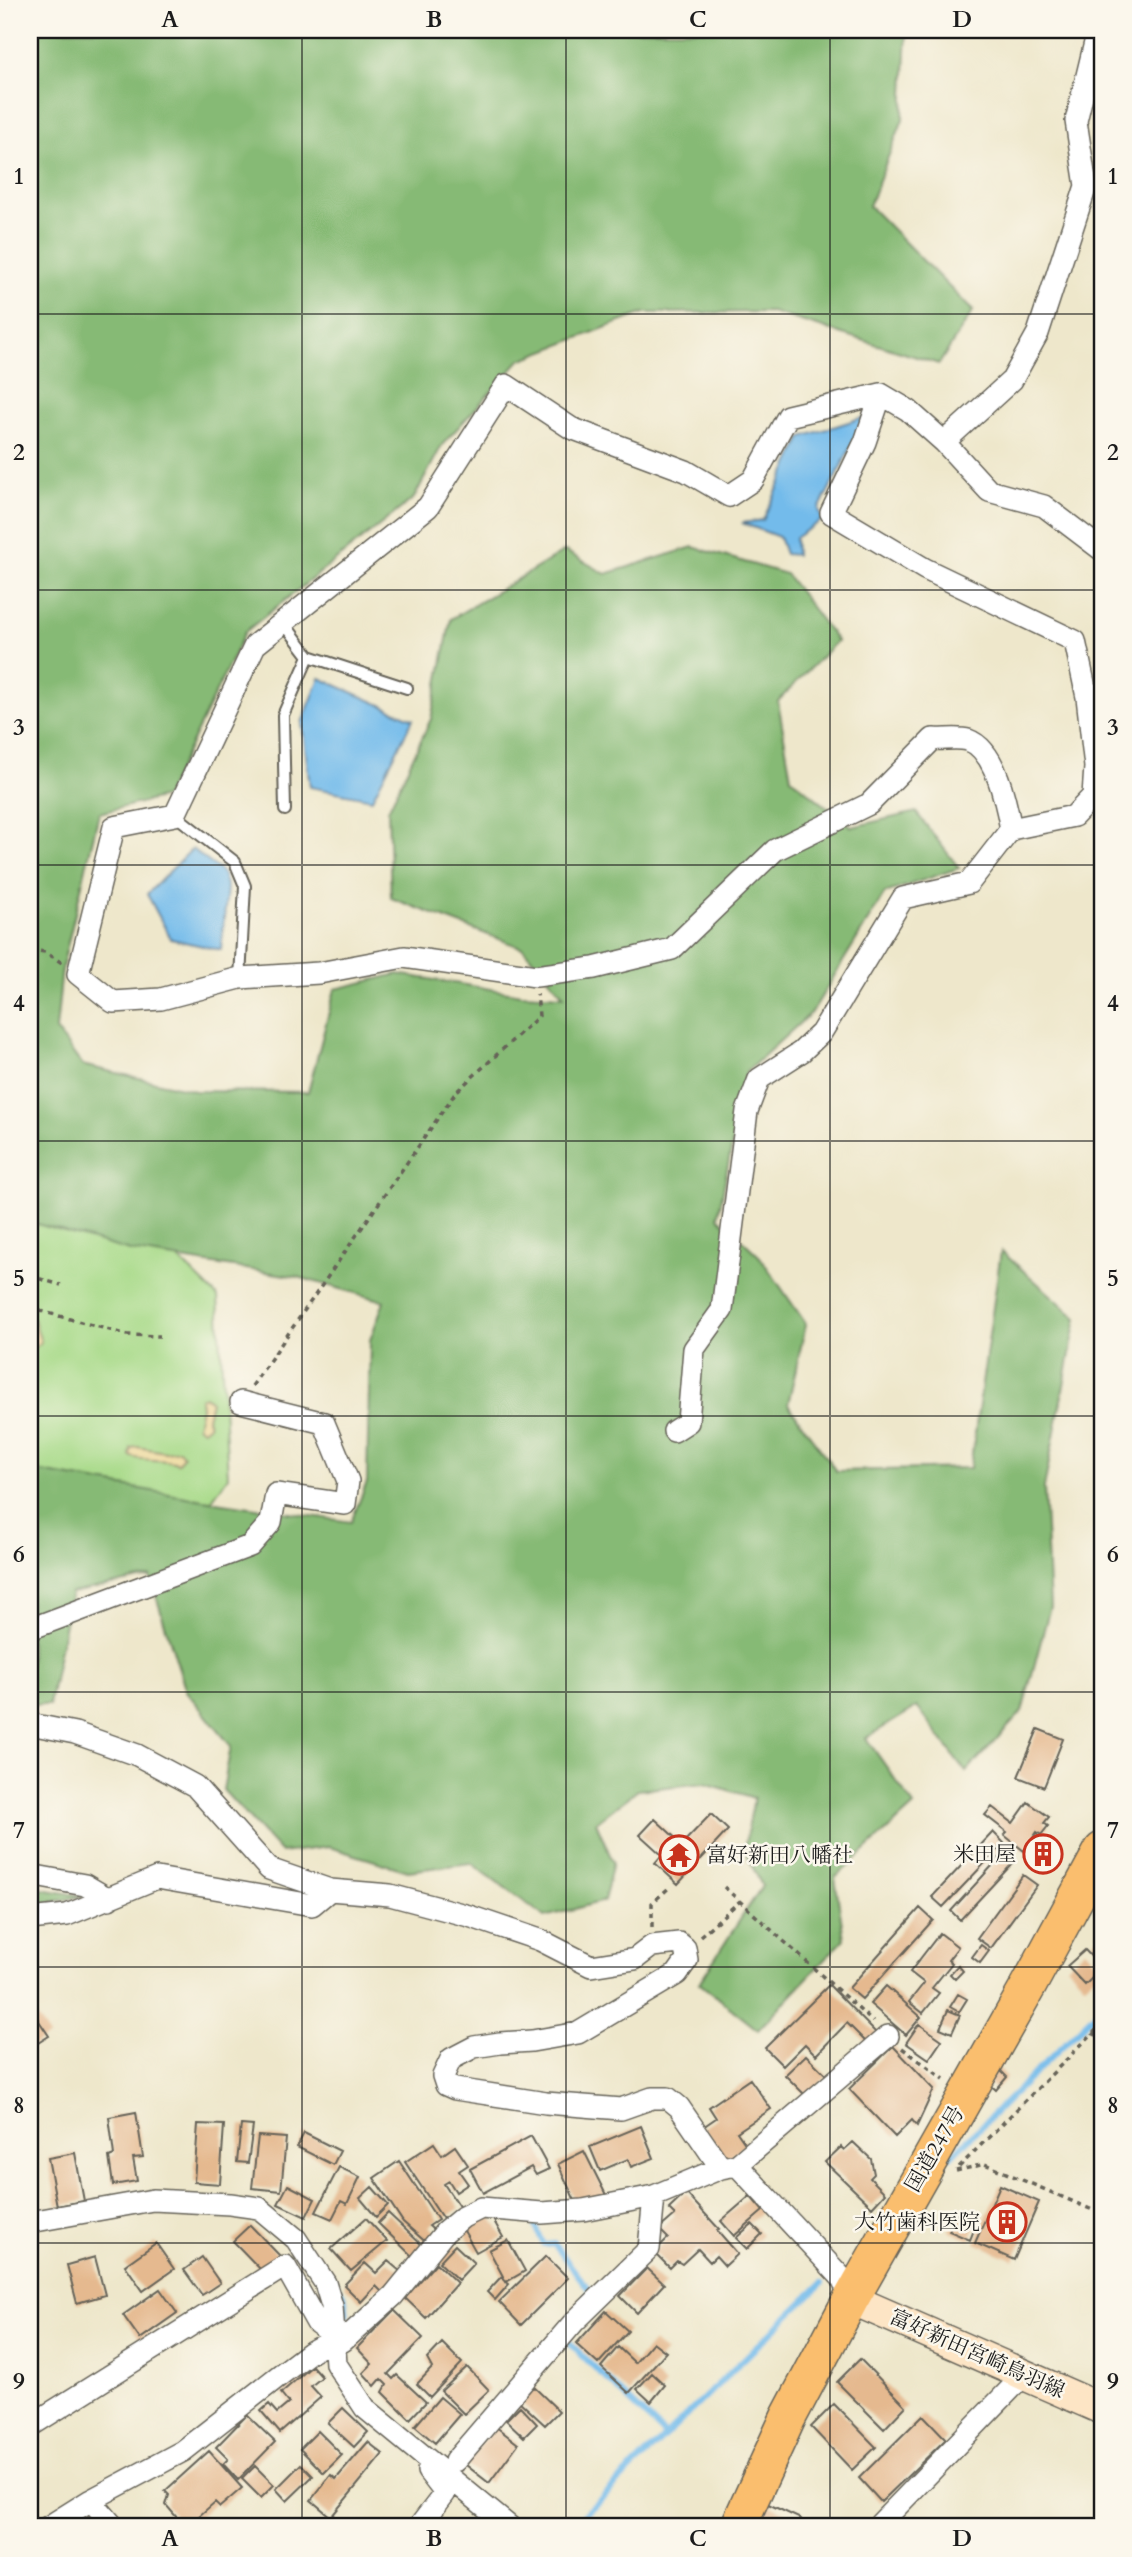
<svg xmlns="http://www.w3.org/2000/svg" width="1132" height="2557" viewBox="0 0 1132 2557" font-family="Cardo,'Noto Serif JP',serif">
	<rect width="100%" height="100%" fill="#fbf7ec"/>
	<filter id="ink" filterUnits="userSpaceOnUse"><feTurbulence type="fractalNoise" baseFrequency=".0143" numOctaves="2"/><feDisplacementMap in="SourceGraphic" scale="14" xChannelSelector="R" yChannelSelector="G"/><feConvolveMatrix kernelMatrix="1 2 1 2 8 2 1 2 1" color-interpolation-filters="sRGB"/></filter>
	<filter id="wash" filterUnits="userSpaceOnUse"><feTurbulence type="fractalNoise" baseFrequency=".00686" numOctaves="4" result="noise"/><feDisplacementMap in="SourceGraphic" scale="28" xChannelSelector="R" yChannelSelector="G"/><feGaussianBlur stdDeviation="1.57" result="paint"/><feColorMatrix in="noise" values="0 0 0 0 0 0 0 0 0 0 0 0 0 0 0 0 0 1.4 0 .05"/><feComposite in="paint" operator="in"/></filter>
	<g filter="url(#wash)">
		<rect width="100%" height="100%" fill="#eee7cb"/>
		<path fill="#a8da89" stroke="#627b52" stroke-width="2" d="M30,1196l112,27 76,74 10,180 -36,51 -162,-29z"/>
		<path fill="#86ba75" stroke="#516b48" stroke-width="2" d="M30,30h877l-4,89 -34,87 104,105 -34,53 -167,-52 -128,1 -124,47 -78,85 -28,53 -169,134 -80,165 -66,16 -37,155 -6,62 26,35 113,26 113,1 27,-103 63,-15 123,20 43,2 -41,-48 -132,-50 -3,-88 43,-91 20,-100 114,-68 41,23 87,-27 93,27 51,67 -59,60 13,77 61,49 64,-15 43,56 -74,25 -73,119 -66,60 -28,145 42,40 46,67 -18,80 48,67 134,-3 31,-217 76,67 -33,170 6,119 -28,105 -56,60 -49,-65 -51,31 48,68 -79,72 9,61 -86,91 -59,-47 63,-97 -18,-37 10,-51 -49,-15 -67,7 -42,32 17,40 -9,39 -59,16 -74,-54 -63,8 -79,-24 -48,6 -58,-63 8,-44 -45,-55 -36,-114 -79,16 -22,112h-19v-235l180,31 141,21 16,-40 3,-142 14,-39 -86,-24 -168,-26 -100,-29z
			M30,1887l53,9 -53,10z"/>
		<path fill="#eeda9e" stroke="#857b5d" stroke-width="2" d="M30,1319l4,1 7,22 -10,8z
			M205,1396l6,5 -4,17 2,7 -6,5 -6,-4 4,-19 -1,-8z
			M137,1447l28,5 14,-2 4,6 -5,7c-15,-5 -38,-1 -48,-7l1,-8z"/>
		<path fill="#73bbeb" stroke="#486c84" stroke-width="2" d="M867,416l-48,93 3,11 -27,18 1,17 -11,-1 -6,-17 -37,-14 21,-3 39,-83z
			M320,678l93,41 -41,80 -62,-12 -8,-64z
			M192,849l30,23 5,16 -6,62 -50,-11 -24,-45z"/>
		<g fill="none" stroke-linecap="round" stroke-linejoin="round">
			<path stroke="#73bbeb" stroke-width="6" d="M951,2156l151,-149
				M531,2216l13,29 10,-1 37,48 -4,4
				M332,2278l12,18 3,18
				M564,2338l101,97
				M572,2527l250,-244"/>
		</g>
		<g id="blocks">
			<path fill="#e5b98f" d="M1038,1729l25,10 -19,48 -26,-10z
				M1028,1802l21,15 -5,6 4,3 -7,9 -4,-3 -13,19 -20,-16 3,-3 -22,-17 7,-8 21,16z
				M711,1814l17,16 -50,54 -23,-21 7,-8 -22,-20 15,-16 27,25z
				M993,1832l11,11 -61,64 -11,-10z
				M1038,1836l23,16 -13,19 -23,-15z
				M1003,1854l10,9 -53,57 -9,-9z
				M1023,1875l14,10 -46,63 -14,-10z
				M920,1908l13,12 -71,79 -13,-11z
				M940,1933l18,14 -10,13 4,3 -20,25 7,5 -16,20 -14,-11 15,-19 -14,-11z
				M1102,1933v19l-9,-10z
				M981,1945l8,6 -9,12 -8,-6z
				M1085,1950l17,18 -17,17 -18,-19z
				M958,1965l5,6 -8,8 -5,-5z
				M829,1985l49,50 -10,9 -21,-21 -31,32 -11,-11 -22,22 -18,-18z
				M886,1986l35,31 -15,18 -36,-31z
				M958,1994l9,5 -8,13 -9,-5z
				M948,2010l12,5 -8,18 -12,-5z
				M33,2012l16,24 -19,12v-34z
				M919,2024l23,16 -13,19 -23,-16z
				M893,2046l41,43 -17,37 -5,-6 -17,17 -46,-48z
				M806,2055l21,21 -20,21 -22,-22z
				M996,2066l11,11 -11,13 -12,-11z
				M750,2079l21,30 -34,23 9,13 -20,14 -23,-32 13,-9 -7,-11z
				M136,2112l7,45 -10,1 4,23 -24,4 -4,-28 5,-2 -5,-38z
				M198,2124l26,1 -4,59 -26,-2z
				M241,2125l12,1 -5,37 -11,-1z
				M641,2126l13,32 -23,9 -3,-8 -28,12 -10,-24z
				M304,2133l36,18 -7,14 -36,-18z
				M258,2136l28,2 -5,53 -29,-3z
				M531,2136l18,33 -13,6 -5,-8 -48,26 -13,-24z
				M853,2142l18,17 3,15 -4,4 15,15 -13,14 -47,-45 16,-15 3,3z
				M434,2143l8,12 13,-9 13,19 -9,6 9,13 -12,8 -7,-11 -5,3 16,24 -17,11 -38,-57z
				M584,2151l24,48 -32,4 -18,-39z
				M75,2153l9,48 -27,5 -9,-48z
				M399,2161l39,59 -9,6 9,8 -9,11 -26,-23 -29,-44z
				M339,2167l21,10 -13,27 -6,-3 -9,18 -16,-7z
				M288,2185l27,14 -9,18 -28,-13z
				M1000,2185l39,17 -25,58 -39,-17z
				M372,2187l16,18 -12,12 -16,-19z
				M686,2193l33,36 -2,1 21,24 -13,12 -9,-10 -6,6 -12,-13 -16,15 -5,-3 -7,7 -16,-16 14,-14 -9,-9 16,-14 -6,-6z
				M750,2196l13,15 -29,25 -13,-15z
				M388,2213l36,34 -10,11 -36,-35z
				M956,2213l21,9 -7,18 -21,-9z
				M490,2214l13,23 -27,15 -13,-23z
				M366,2218l21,23 -36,30 -20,-22z
				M752,2224l10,10 -15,15 -11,-11z
				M250,2225l30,31 -17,16 -30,-31z
				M508,2240l17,31 -19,11 -17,-32z
				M156,2243l18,26 -31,22 -18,-26z
				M455,2245l19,18 -16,17 -19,-18z
				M546,2256l22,22 -47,47 -22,-23z
				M95,2257l10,38 -28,8 -10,-38z
				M202,2257l18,26 -18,12 -18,-25z
				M388,2261l13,11 -19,20 -6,-6 -15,16 -17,-17 21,-22 11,10z
				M436,2263l21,20 -31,35 -21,-20z
				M647,2268l17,16 -27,29 -17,-17z
				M501,2277l8,7 -14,16 -8,-8z
				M160,2289l17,24 -37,26 -17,-24z
				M394,2310l29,28 -35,36 5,5 4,-4 29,27 -16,17 -27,-27 4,-7 -6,-6 -6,7 -12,-13 9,-9 -15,-16z
				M606,2311l22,20 -30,33 -22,-20z
				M653,2342l13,10 -37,41 -28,-26 17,-20 17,16z
				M442,2343l20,20 -32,34 -13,-13 15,-16 -5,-9z
				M860,2359l46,47 -22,23 -47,-47z
				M312,2366l10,11 -11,9 10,11 -41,36 -19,-22 8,-7 8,9 12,-10 -8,-10z
				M467,2367l22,23 -25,24 -23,-23z
				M652,2373l13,12 -14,17 -14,-13z
				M533,2386l26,25 -14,14 -26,-24z
				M440,2397l20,17 -25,29 -20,-17z
				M834,2404l42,43 -24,23 -41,-43z
				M520,2406l17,18 -13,13 -18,-17z
				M343,2408l25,24 -14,15 -26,-24z
				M247,2415l28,27 -37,38 -15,-16 5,-5 -12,-12z
				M923,2415l23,24 -65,63 -22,-24z
				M495,2426l23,18 -29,39 -23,-18z
				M318,2431l24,24 -18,18 -24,-24z
				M368,2442l15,12 -52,63 -20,-17 20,-25 5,4z
				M209,2451l33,37 -22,19 -5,-5 -16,14 9,11h-23l-19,-22 3,-10 -4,-4z
				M301,2464l12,12 -26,25 -11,-12z
				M255,2466l19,19 -13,13 -19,-19z
				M766,2503l35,16 -2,8h-40z
				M94,2516l8,11h-24z"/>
		</g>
	</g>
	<g filter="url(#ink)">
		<use href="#blocks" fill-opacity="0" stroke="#666359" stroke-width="2"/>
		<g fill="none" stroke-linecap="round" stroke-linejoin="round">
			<g stroke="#666359" stroke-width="14">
				<path id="service" d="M283,622l26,34 98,32
					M285,810l-2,-95 26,-59
					M175,815l60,47 10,24 -5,92"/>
			</g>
			<g stroke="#666359" stroke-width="24">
				<path id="minor" d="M881,394l-16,48 -34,71 94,56 150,72 12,56
					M944,442l68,-62 26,-47 48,-147 -10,-65 22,-91
					M1011,829c-5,-26 -15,-79 -43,-89 -10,-3 -25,0 -35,-1l-64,65 -94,46 -103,99 -78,19 -58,8 -132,-19 -85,16 -79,5 -79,21 -48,3 -35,-28 36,-147 61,-12 80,-170 173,-138 78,-122 65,43 115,43 43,25 24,-16 35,-64 93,-22 27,16 36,32 45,49 55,15 58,44
					M674,1431l14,-9 6,-73 28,-39 25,-199 12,-32 42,-27 20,-19 82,-135 66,-15 42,-54 63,-13 19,-20 2,-29 -8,-70 15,-4
					M30,1629l220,-83 21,-24 5,-28 69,10 3,-23 -24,-58 -83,-21
					M30,1724l45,9 62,22 58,31 74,83 61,21 60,5 79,21 71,24 51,26 44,-7 17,-13 27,-3 6,5 2,12 -10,14 -99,59 -46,8 -32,2 -26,4 -23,12 -8,17 3,9 9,4 91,14 75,6 31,-11h16l11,9 42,61
					M30,1875l55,10 24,14
					M30,1919l37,-4 90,-37 155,27 18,-15
					M737,2165l105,113 9,21
					M30,2222l123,-22 77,4 29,4 37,31 29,44 7,23 4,58 29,44 145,119
					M30,2426l255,-160 32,57 26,18 50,-45 52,-64 18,-15 18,-9 61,5 41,-3 71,-14 67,-28 16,-3 151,-129
					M455,2461l119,-139 75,-73 5,-53
					M91,2500l23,27
					M48,2527l43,-27 92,-49 97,-76 29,-22 27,-15
					M419,2527l26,-34 -17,-22
					M877,2527l147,-152"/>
			</g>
			<g stroke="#666359" stroke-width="33">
				<path id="secondary" d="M851,2299l251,110"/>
			</g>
			<g stroke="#666359" stroke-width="38">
				<path id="trunk" d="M738,2527l50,-109 63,-119 178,-314 73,-135"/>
			</g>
			<path stroke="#666359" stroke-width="3.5" stroke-dasharray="5 5" stroke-linecap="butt" d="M30,950l15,2 17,11
				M30,1276l31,9
				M30,1308l98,27 32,1
				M252,1386l204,-294 83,-76 -2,-22
				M724,1887l149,135
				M652,1927v-24l19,-17
				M700,1936l40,-35
				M1092,2033l10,5
				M902,2048l42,31
				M959,2167l143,-143
				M956,2171l29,-7 117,50"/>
			<use href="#service" stroke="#fff" stroke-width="10"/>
			<use href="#minor" stroke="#fff" stroke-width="21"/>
			<use href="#secondary" stroke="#fde5c5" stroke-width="30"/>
			<use href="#trunk" stroke="#fabe6e" stroke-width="35"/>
		</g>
	</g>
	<path fill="none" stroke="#1c1c1c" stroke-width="2" stroke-opacity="0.55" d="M302,30v2497M566,30v2497M830,30v2497M30,314h1072M30,590h1072M30,865h1072M30,1141h1072M30,1416h1072M30,1692h1072M30,1967h1072M30,2243h1072"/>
	<defs>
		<g id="building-ring" transform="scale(2.0125)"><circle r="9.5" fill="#fbf7ec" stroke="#c8321e" stroke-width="1.5"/><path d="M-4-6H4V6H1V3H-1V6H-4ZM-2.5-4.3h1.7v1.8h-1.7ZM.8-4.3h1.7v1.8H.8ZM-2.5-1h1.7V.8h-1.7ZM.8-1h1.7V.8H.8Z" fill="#c8321e"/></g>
		<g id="temple-ring" transform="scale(2.0125)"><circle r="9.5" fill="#fbf7ec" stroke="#c8321e" stroke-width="1.5"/><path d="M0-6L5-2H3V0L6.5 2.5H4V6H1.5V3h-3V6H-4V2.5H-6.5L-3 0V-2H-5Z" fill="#c8321e"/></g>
	</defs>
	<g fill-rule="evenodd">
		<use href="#building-ring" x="1043" y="1854"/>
		<use href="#temple-ring" x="679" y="1855"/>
		<use href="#building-ring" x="1007" y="2222"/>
	</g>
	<g text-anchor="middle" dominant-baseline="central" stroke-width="5" stroke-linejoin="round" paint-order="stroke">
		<g font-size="21" fill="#1c1c1c" stroke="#fbf7ec" text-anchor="end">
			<text x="1016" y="1854">米田屋</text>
			<text x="706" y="1855" text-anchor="start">富好新田八幡社</text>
			<text x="980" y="2222">大竹歯科医院</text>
		</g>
		<g font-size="21" fill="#1c1c1c" stroke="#fbf7ec">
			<text transform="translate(935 2149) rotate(-60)">国道247号</text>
			<text transform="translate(977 2354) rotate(24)">富好新田宮崎鳥羽線</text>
		</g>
	</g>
	<rect width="1132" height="2557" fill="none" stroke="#fbf7ec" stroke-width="77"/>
	<rect x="38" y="38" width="1056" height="2480" fill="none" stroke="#1c1c1c" stroke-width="2.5"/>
	<g font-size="23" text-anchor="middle" font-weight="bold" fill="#1c1c1c">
		<text x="170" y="27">A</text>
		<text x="434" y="27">B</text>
		<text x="698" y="27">C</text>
		<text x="962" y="27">D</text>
		<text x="19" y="184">1</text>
		<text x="1113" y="184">1</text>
		<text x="19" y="460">2</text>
		<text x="1113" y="460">2</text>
		<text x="19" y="735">3</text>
		<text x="1113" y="735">3</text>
		<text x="19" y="1011">4</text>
		<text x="1113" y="1011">4</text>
		<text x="19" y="1286">5</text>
		<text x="1113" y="1286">5</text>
		<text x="19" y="1562">6</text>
		<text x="1113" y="1562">6</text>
		<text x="19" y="1838">7</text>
		<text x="1113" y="1838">7</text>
		<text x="19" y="2113">8</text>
		<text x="1113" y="2113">8</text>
		<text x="19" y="2389">9</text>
		<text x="1113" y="2389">9</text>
		<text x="170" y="2546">A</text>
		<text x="434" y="2546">B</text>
		<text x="698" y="2546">C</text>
		<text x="962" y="2546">D</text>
	</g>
</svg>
